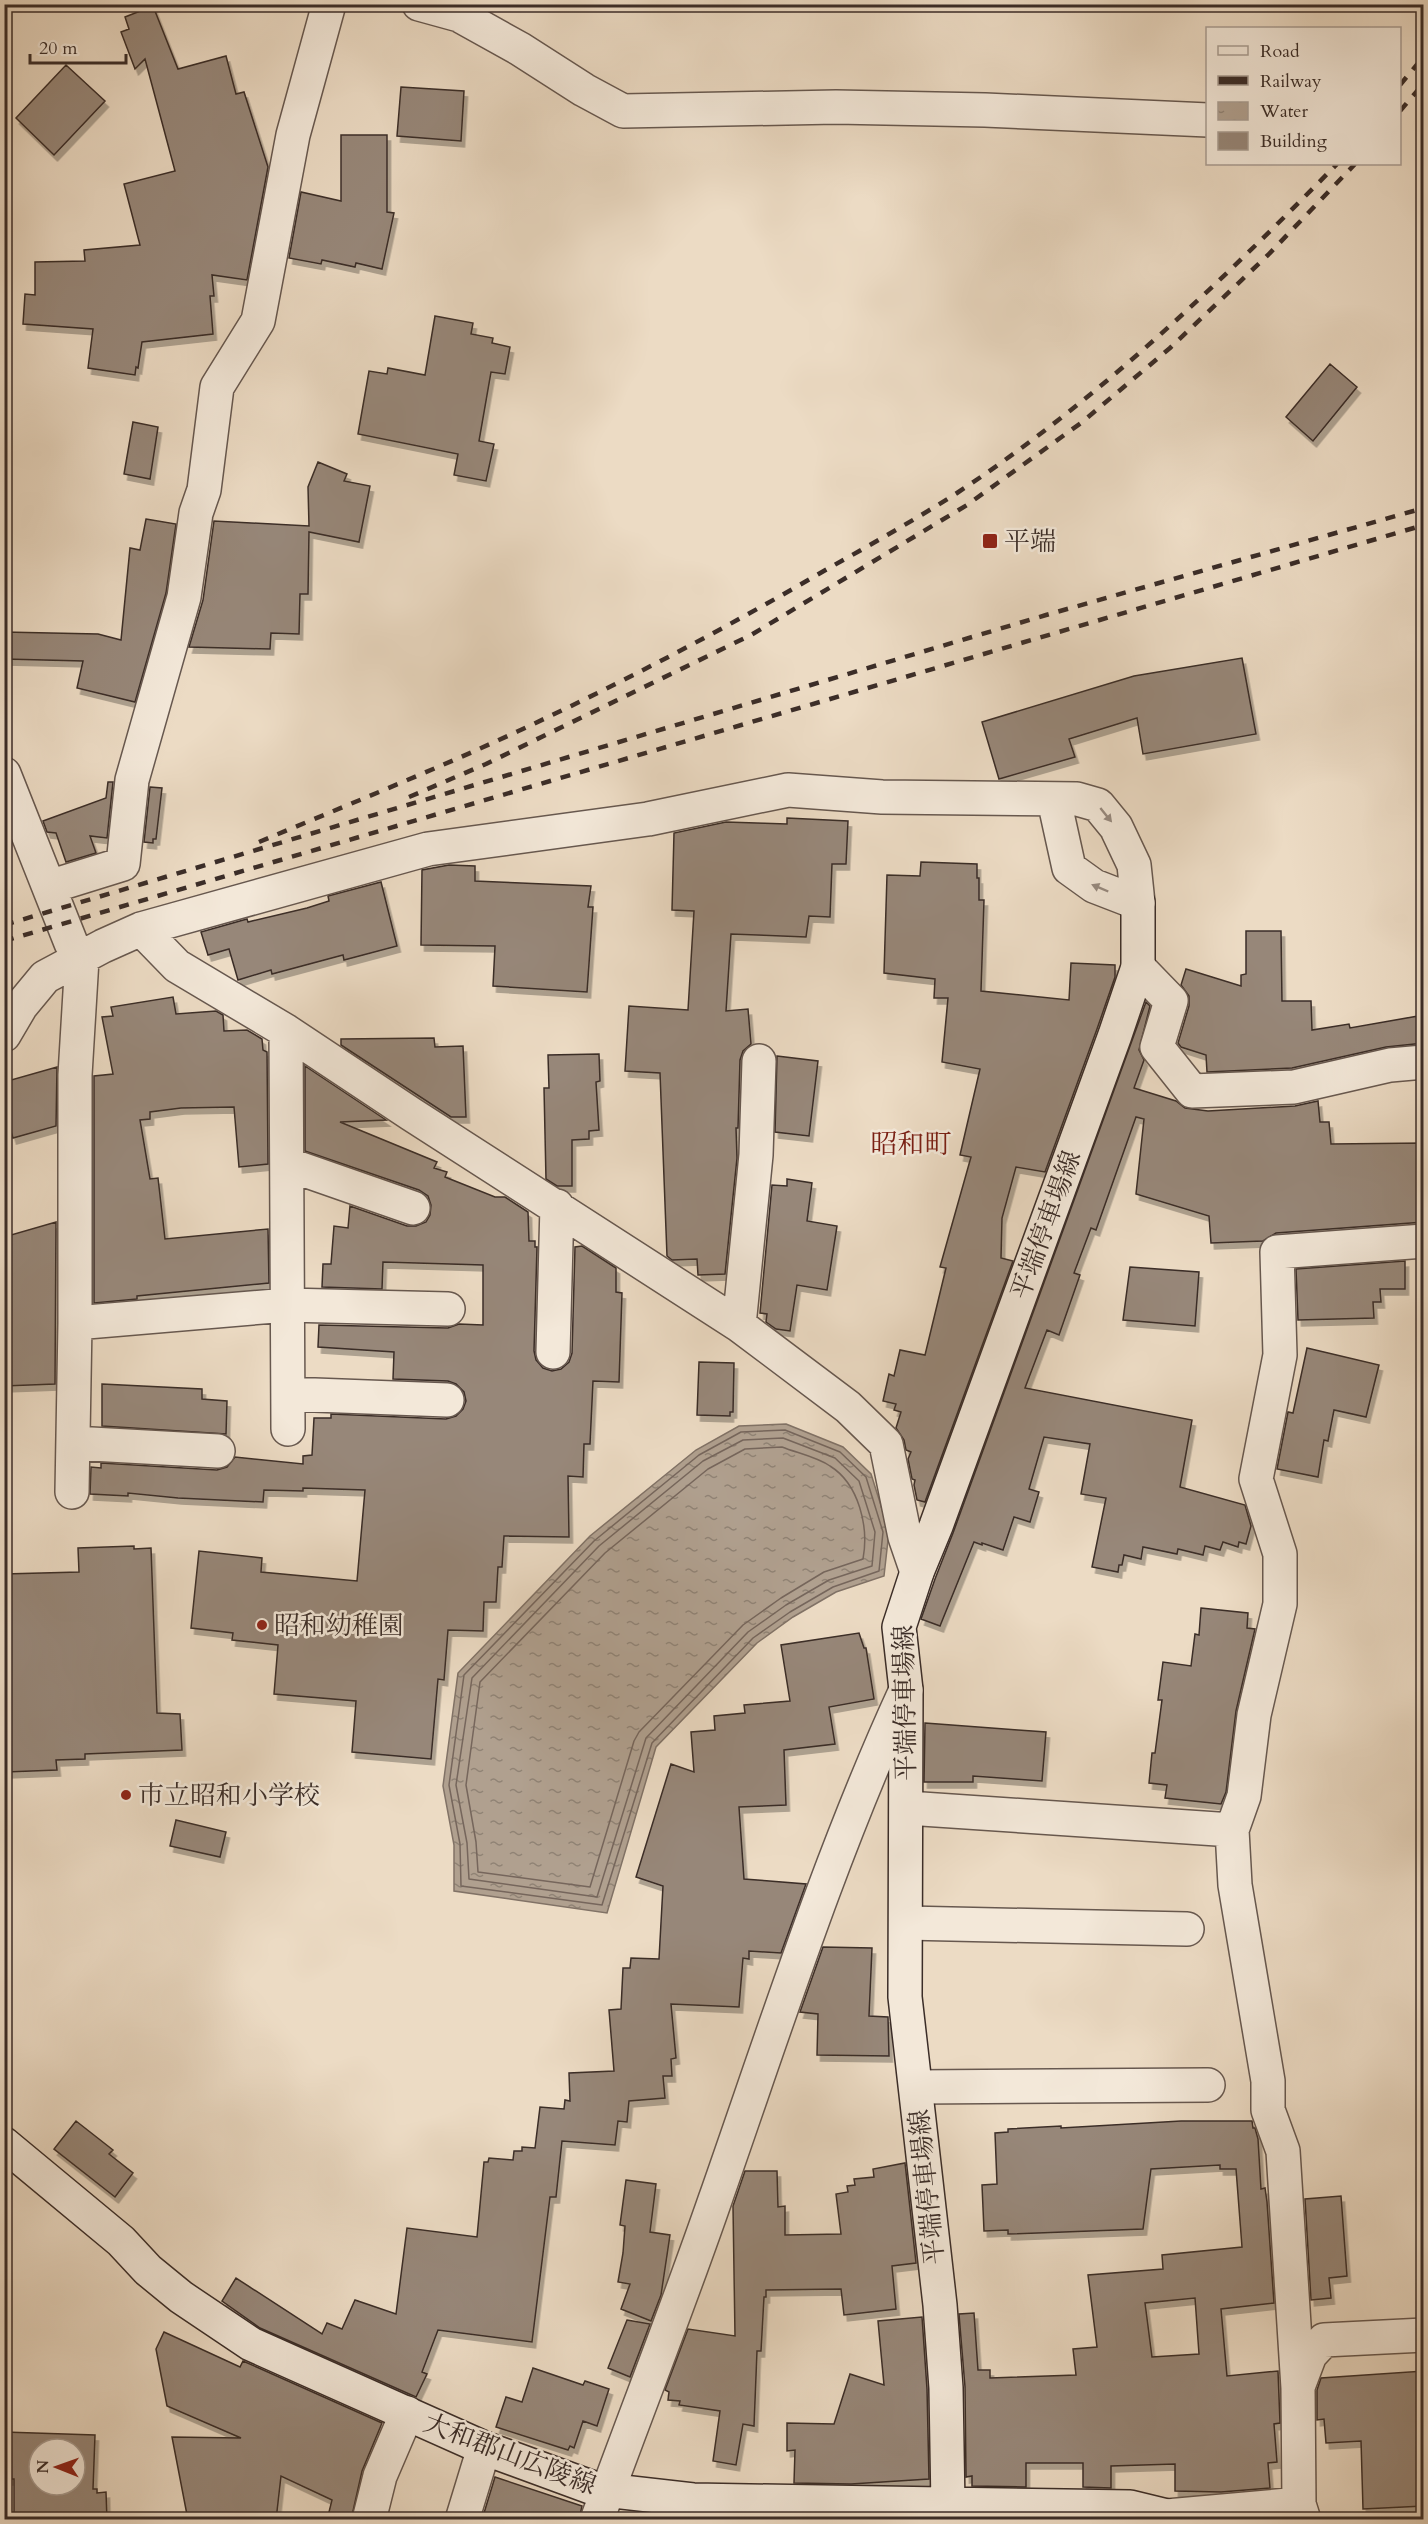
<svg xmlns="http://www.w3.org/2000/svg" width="1428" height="2524" viewBox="0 0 1428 2524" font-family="Cardo,'Noto Serif JP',serif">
	<defs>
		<pattern id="water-ripples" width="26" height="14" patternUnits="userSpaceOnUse" patternTransform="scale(1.5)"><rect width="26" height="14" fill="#b0a08f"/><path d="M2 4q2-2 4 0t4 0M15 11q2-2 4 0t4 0" fill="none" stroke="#908375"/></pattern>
		<filter id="shadow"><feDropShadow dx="3.5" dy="6" stdDeviation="0" flood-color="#0004"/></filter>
	</defs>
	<rect width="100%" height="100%" fill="#ecdbc4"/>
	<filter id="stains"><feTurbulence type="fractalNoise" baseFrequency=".00333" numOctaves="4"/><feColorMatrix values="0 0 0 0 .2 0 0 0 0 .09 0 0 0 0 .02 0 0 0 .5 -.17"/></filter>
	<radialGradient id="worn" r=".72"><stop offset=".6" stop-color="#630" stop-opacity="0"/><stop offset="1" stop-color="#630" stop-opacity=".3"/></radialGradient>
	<path fill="url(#water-ripples)" stroke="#817266" stroke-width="1.5" d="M786,1424l57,23 28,27 18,57 -5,45 -48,16 -43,25 -36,26 -101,104 -49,166 -153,-22v-46l-11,-59 15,-113 132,-137 106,-86 43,-24z"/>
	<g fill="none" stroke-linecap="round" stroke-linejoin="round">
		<path stroke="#76665c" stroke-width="1.5" d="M785,1430l55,22 26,25 17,55 -4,39 -46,16 -43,25 -37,26 -101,105 -50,162 -141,-19 -1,-42 -11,-59 15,-110 130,-134 105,-86 42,-23z
			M783,1438l52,20 24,23 16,51 -3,34 -43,14 -43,25 -38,27 -102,106 -49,159 -128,-18 -2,-36 -11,-58 16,-107 127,-132 104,-85 40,-21z
			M782,1447c15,6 35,10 48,19 29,18 39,61 33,93l-39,13 -43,26 -38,27 -104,107 -5,9 -44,146 -112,-15 -2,-30 -10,-57 14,-103 125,-129 103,-84 37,-20z"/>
	</g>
	<path fill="#978779" stroke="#3b2d28" stroke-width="1.5" fill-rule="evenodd" filter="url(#shadow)" d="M153,6l25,63 48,-13 10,38 8,-2 24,75 -21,113 -35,-5 2,21h-4l3,38 -71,8 -4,26 -2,-1 -1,8 -47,-7 5,-39 -70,-5 2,-30 10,1v-33l50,-1 -1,-11 56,-5 -16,-61 51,-13 -30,-112 -10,10 -14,-37 8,-3 -4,-12z
		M66,65l39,36 -51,54 -38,-37z
		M401,87l63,4 -3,50 -64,-5z
		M341,135h46v77l7,1 -12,56 -26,-6 -1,4 -33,-7 -1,4 -32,-6 12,-66 40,9z
		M435,316l38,7 -2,11 22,4 -1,5 18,4 -5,27 -14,-2 -12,69 15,3 -8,37 -32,-6 4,-21 -100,-20 11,-63 18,3 1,-6 37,7z
		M1330,364l27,23 -44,54 -27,-24z
		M133,422l25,5 -8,52 -26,-5z
		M318,462l29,12 -3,7 26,5 -11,56 -50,-10 -1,62h-8l-1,40 -28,-1 -1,16 -81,-2 14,-47 11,-79 95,5 -1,-39z
		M146,519l30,5 -10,69 -31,109 -58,-14 6,-27 -79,-2v-27l94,2 23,6 9,-92 10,2z
		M1242,658l14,76 -113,20 -6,-36 -68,21 6,18 -76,22 -17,-57 152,-46z
		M108,782h5l-6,56 -17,-2 6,17 -30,9 -10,-29 -9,-1 -4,-11 63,-23z
		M150,787l12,1 -6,51h-3v4l-9,-1z
		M787,818l61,3 -2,43h-14l-2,53 -21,-1 -3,21 -75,-3 -5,77 22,-2 3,35 -8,7 -3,9 -2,68h-2l1,30 -12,116 -27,1 -1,-16 -25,1 -5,-4 -7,-183 -35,-2 4,-65 59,4 6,-99 -22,-1 2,-77 52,-11 61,2z
		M921,862l56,2v14h2v22h5l-3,91 88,9 2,-37 44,2v12l-18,52 -52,143 -29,-5 -14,51 -1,40 12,3 -88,241 -8,-2 -3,-15 1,-5 -3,-1 -4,-20 3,-7 -5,-2 -2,-10 -8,-12 5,-16 -7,-2 2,-6 -13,-3 6,-27 5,2 6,-26 25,5 21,-87 -6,-1 31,-110 -11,-2 20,-86 -38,-7 6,-64h-14l1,-19 -51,-6 3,-98 33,1z
		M449,865l26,1v15l116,5 -3,21h5l-6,85 -94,-6 2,-40 -74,-1 1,-75z
		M381,882l16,64 -53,14 -1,-5 -71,19 -1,-4 -33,10 -9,-31 -21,6 -7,-23 46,-13 1,3 59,-14 22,-7 -1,-5z
		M1246,931h35l1,70h29l1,29 37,-6 1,4 74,-13v28l-38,4 -94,21 -85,4 -1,-17 -25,-8 -3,-4 11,-37v-10l-8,-11 5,-16 55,17v-11l5,-1z
		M173,997l3,17 40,-3 7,4 1,16 23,-1 15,9 1,11 4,2 1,112 -29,3 -5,-60 -53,1 -31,4v7l-10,1 10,59 8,-1 7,61 103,-10 1,54 -132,13v3l-43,4v-227l19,-2 -11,-57 11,-1 -2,-9z
		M1146,1002l4,4 -11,44 5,10 -10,28 42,13 9,7 23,3 87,-5 23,-5 2,21h9l2,22 93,-1v79l-148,11 -13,8 -52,2 -2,-27 -73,-22 8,-75 -8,-2 -40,113 -5,-2 -17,45 6,2 -21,60 -12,-5 -22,58 167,32 -12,67 65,18 6,21 -5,18 -7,-2 -1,5 -15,-5 -3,8 -15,-4 -2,9 -25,-6 -1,5 -34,-7 -2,12 -17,-4 -2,10h-3l-1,7 -26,-5 14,-69 -25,-4 9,-50 -46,-7 -15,52 10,3 -9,30 -16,-5 -11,33 -21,-7v2l-8,-3 -34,84 -19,-7 14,-40 18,-46z
		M434,1038l1,9 28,-1 3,71h-15l-110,-72v-6z
		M599,1054l1,27 -4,1 3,48 -10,1v8l-17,1v46h-15l-11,-7 -2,-91h5l-1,-33z
		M777,1056l41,5 -9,75 -34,-4z
		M305,1066l81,54 -46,2 97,40 -3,6 13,4 -2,5 50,20h10l23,15 1,29h6v6h2l-3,104 2,9 7,8 9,3 9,-2 8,-7 3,-9 3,-106 7,-1 34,22v24l6,1 -3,89 -26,-1 -3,63h-6l-1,33 -15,-1 1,61 -65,-1 -2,31h-4l-2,35h-12l-1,29 -35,-1 -4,50 -6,-1 -7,80 -79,-7 4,-51 -82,-7 4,-49 -46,-5 1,-7 -42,-5 8,-77 63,7 -1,14 96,9 8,-91 -62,-2v3l-39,-1 -1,12 -85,-4 -50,-5v3l-38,-2 1,-27 10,1v-5l116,7 10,-3 8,-10 68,7v-8l9,-1 2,-37h17v-4l115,5 10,-3 7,-7 3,-8 -2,-9 -8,-8 -8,-3 -55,-2 1,-27 -76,-5 1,-22 129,3 11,-4 24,1v-60l-100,-3 -1,27 -60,-2 1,-23h8l3,-38 14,2 2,-22 57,20h9l10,-4 4,-7 1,-10 -3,-9 -9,-6 -114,-39z
		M57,1067l-1,59 -43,12 -9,-30v-26z
		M787,1179l25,4 -5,38 30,5 -10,64 -30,-5 -7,46 -14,-2 -10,-7 1,-8 -7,-1 12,-128 15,1z
		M56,1222l-1,162 -51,2v-149z
		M1405,1261v28h-25l1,13h-8l1,16 -76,2 -2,-51z
		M1130,1267l69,5 -4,54 -72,-6z
		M1307,1348l72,17 -13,52 -32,-7 -6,31 -4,-1 -6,37 -41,-8 11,-57 5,1z
		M699,1362l35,1 -1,49h-3v4l-33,-1z
		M102,1384l100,5v10l25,2 -1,33 -124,-8z
		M134,1546v3l17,-1 6,165 23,1 2,36 -97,4v5l-29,1 1,10 -51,2 -1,-29h5l-6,-169 75,-2 -1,-24z
		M1201,1608l47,5 -1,15 8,1 -19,82 -10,81 -5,12 -56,-6 2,-13 -18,-2 3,-30h3l7,-53h-4l5,-38 28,4 4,-32 4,1z
		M859,1633l5,15h2l8,51 -45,8 6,37 -51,6 2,55 -47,2 5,72 62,5 -25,69 -32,-2v8l-6,-1 -4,49 -68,-3 5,54 -5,1 1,17h-9l2,22 -36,3 -2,21 -9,-1 -3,24 -53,-4 -6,56h-6l-18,145 -94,-12 -16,42 5,2 -11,23 -156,-69 -38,-27 14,-23 86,56 5,-11 15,6 13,-29 41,14 11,-86 70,9 7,-75h4l1,-4 24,2 1,-9h8v-4l13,1 5,-41 24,2 1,-9 5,1 -1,-28 45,-2 -5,-61 12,-1 2,-41h7l1,-10 28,1 4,-73 -27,-9 35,-113 23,8 -3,-40 24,-2 -1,-14 31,-3 -1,-8 46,-4 -9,-56z
		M925,1723l121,9 -4,49 -69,-5v6h-49z
		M176,1820l50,12 -6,25 -50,-11z
		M823,1947l49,1 -3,68 19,1 1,39 -72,-1 1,-41 -18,-2z
		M76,2121l37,29 -4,4 24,19 -18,24 -61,-48z
		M1181,2121h71l1,7h2l3,11 3,50 4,-1 2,14 7,101 -53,6 6,67 51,-5 2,52 -6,1 3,38 -9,1 2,25 -49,4 -46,-1v-27l-64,2v22l-28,-1v-24h-57v24l-54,-1v-10l-6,1 -1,-90 -6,-73 15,-1 4,57h12v8l86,-3 -3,-26 24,-2 -9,-72 75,-6 -1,-14 80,-8 -6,-78h-16v-4l-69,4 -8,60 -135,5v-4l-24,1 -2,-46 15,-1 -2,-51 13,-1v-3l53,-3v2zM1195,2298l4,56 -47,3 -7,-54z
		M905,2163l11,100 -24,3 4,43 -52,6 -3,-26 -75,1v7h-2l-3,54h-4l-3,75 -11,-2 -7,41 -23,-4 7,-50 -41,-6 1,-4 -12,-1 1,-8 -4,-2 23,-61 47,7 -2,-130 12,-35h32l1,36 7,-1v29l56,-1 -5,-40 12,-2 -1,-6 8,-1 -1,-6 20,-2 -1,-8z
		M626,2180l30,4 -6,48 20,3 -9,60 -10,26 -30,-12 9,-25 -12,-2 5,-29 2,-27 -5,-1z
		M1341,2196l6,80 -18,2 2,20 -20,2 -6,-101z
		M922,2317l5,72 2,90 -78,5 -57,-1 1,-33 -8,1v-28l47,1 16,-50 34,11 -6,-64z
		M627,2320l23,4 -20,53 -22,-9z
		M164,2332l76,35 3,-6 139,62 -20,48 -11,49h-24l5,-20 -51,-24 -5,44h-88l-16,-83 69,1 -74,-32 -11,-57z
		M533,2368l50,17 2,-4 24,8 -12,37 -14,-5 -9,27 -4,-2 -2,4 -72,-23 10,-30 16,5z
		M1424,2371v135l-61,3 -2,-68 -35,2 -2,-24 -7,1v-30l4,-12z
		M4,2432l91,3 -2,54h4v4l9,-1 1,28 -93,-1v-40h-10zM39,2449h36v36h-36z
		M495,2477l87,29 -3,14h-76l-19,-7z"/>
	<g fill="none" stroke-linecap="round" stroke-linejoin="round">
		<g stroke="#67584f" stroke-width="36">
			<path id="street" d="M419,4l40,11 61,34 64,41 39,21 213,-4 149,3 223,10
				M4,774l67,169 11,16 -7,116v248l-3,169
				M49,887l74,-23 9,-84 52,-183 12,-84 8,-23 13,-103 41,-66 35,-186 36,-131
				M141,929l36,37 109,65 125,83 328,211 109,82 38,37 19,93 12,35
				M1138,967l33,34 -14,46 35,44 102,-4 96,-22 34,-3
				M286,1031l2,398
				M4,1035l17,-29 24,-29 58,-31 38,-17 287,-80 220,-30 140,-29 94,7 195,2 21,6 18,22 18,38 4,38 -44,-17 -25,-18 -15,-68
				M287,1164l126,44
				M75,1323l212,-18 161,4
				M739,1325l17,-170 3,-94
				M553,1352l4,-146
				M288,1394l159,6
				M73,1443l145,8
				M907,1808l325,22
				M906,1923l281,6
				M917,2087l291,-2
				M1298,2387l12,-32 14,-15 100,-5
				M1167,2516l132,-12
				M369,2520l11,-44 27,-63
				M462,2520l22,-72
				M597,2520c39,-107 81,-213 118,-320 60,-171 115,-345 191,-510
				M1304,2520l-5,-16 -1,-116 -15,-237 -15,-41v-29l-33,-196 -3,-55 12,-34 10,-81 26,-111v-50l-24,-75 24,-124 -3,-103 147,-11"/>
		</g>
		<g stroke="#3b2d28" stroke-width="36">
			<path id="secondary" d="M4,2144l117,97 27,29 33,27 70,47 233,104 112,41 97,11 437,7 37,9 4,4
				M948,2506l-2,-118 -6,-83 -35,-308 1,-307 -7,-63 18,-55 19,-46 179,-491 23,-68v-64"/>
		</g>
		<use href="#street" stroke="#f3e8d9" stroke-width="33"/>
		<use href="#secondary" stroke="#f3e8d9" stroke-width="33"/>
		<path stroke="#3b2d28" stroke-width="4.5" stroke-dasharray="10 10" stroke-linecap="butt" d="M1400,85l24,-29
			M1400,111l24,-28
			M409,797l77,-33 265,-129 216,-130 114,-82 89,-75 98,-93 87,-91
			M259,842c74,-31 148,-61 220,-93 120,-54 237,-115 350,-181 43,-24 87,-49 128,-75 141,-93 262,-209 380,-329
			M4,925l1042,-310 378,-107
			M4,941l1420,-416"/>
	</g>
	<defs><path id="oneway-solid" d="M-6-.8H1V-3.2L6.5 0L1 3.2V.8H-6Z" transform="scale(1.5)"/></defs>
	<g fill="#978a80">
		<use href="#oneway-solid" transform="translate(1106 815) rotate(51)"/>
		<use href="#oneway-solid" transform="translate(1100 888) rotate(-157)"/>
	</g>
	<g fill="#8f2418" stroke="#f3e8d9" stroke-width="2">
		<rect x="982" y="533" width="16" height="16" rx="3"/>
		<circle cx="262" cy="1625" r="6"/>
		<circle cx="126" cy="1795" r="6"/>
	</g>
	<g text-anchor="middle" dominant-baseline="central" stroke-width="5" stroke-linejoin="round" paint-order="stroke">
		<g font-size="26" fill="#3b2d28" stroke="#f3e8d9" text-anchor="start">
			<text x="1004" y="541">平端</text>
			<text x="274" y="1625">昭和幼稚園</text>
			<text x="138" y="1795">市立昭和小学校</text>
		</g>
		<g font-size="26" fill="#3b2d28" stroke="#f3e8d9">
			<text transform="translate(1046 1225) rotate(-70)">平端停車場線</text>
			<text transform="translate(905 1703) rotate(-91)">平端停車場線</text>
			<text transform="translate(927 2187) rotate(-96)">平端停車場線</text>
			<text transform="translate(510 2454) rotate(21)">大和郡山広陵線</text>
		</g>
		<g font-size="27" fill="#7a1f14" stroke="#f3e8d9">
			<text x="911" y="1144">昭和町</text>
		</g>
	</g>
	<rect width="1428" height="2524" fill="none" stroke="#ecdbc4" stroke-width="24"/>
	<rect x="6" y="6" width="1416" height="2512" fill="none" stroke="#3b2d28" stroke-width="3"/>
	<rect x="12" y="12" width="1404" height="2500" fill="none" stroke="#3b2d28" stroke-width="1.5"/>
	<rect x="1206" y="27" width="195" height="138" fill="#f3e8d9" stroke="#a99d92" stroke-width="1.5"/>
	<rect x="1218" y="46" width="30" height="9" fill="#f3e8d9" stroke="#a99d92" stroke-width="1.5"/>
	<text x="1260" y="57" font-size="18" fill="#3b2d28">Road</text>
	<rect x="1218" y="76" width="30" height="9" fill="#3b2d28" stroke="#a99d92" stroke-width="1.5"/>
	<text x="1260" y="87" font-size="18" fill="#3b2d28">Railway</text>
	<rect x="1218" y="102" width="30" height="18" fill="url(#water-ripples)" stroke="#a99d92" stroke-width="1.5"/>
	<text x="1260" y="117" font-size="18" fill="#3b2d28">Water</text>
	<rect x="1218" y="132" width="30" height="18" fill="#978779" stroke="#a99d92" stroke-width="1.5"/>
	<text x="1260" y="147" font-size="18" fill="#3b2d28">Building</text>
	<g transform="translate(57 2467) rotate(271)"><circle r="28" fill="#f3e8d9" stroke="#a99d92" stroke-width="1.5"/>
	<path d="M0-4.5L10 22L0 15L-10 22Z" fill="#8f2418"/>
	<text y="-9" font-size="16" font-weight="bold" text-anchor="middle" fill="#3b2d28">N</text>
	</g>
	<path d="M30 54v9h96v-9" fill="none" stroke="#3b2d28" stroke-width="3"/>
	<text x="39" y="54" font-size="18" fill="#3b2d28" stroke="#f3e8d9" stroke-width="4.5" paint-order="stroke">20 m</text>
	<rect width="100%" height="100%" filter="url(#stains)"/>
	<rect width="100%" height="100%" fill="url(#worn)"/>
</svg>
